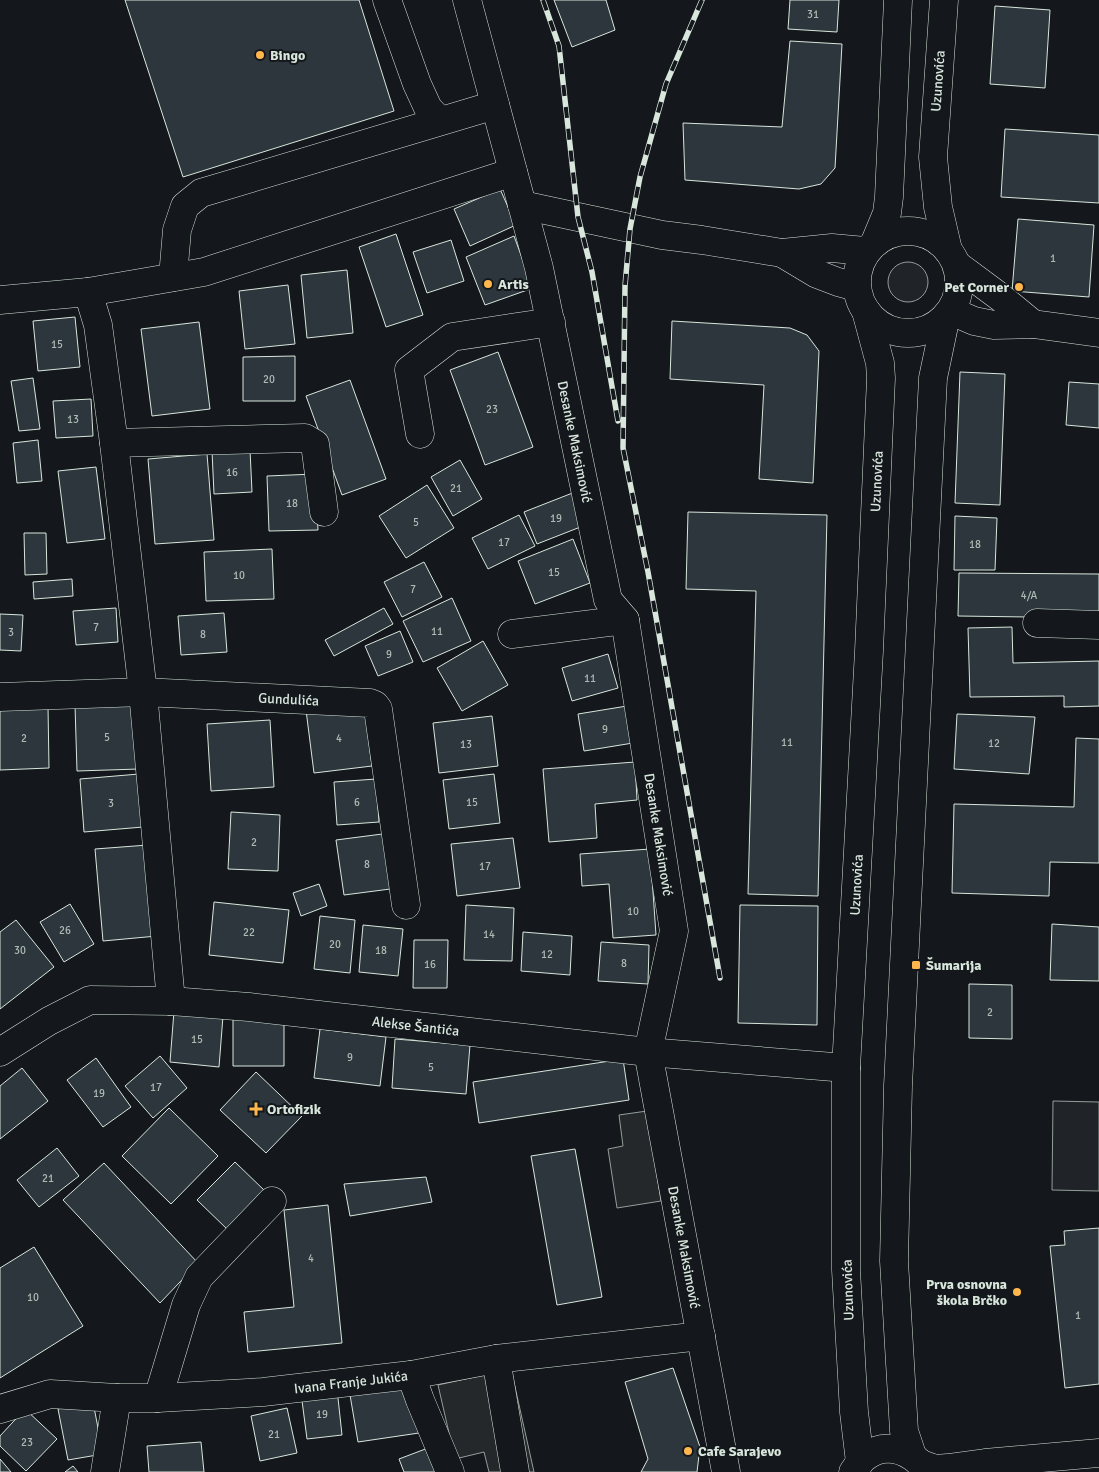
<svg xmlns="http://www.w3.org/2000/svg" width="1099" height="1472" viewBox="0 0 1099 1472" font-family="Signika,sans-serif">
	<rect width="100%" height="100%" fill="#14181c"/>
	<path fill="#202428" stroke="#939e99" d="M888 282a20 20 0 1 1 40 0a20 20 0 1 1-40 0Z
		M1053,1101l46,1v89l-47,-1z"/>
	<path fill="#24282b" stroke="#939e99" d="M647,1111l14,90 -44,7 -9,-59 15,-3 -4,-31z
		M511,1369l23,103h-45l-5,-20 -29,7 -17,-74z"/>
	<path fill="#2c363c" stroke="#d8e6dc" d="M125,0h234l35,111 -211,66z
		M554,0h52l9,30 -43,17z
		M790,0h49l-2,32 -49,-3z
		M995,6l55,4 -5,78 -55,-4z
		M790,41l52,3 -7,124 -14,16 -22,5 -114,-9 -2,-57 99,4z
		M1005,129l94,6v68l-98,-6z
		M500,189l16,36 -46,21 -16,-37z
		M1018,219l76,6 -5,72 -77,-6z
		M396,234l27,81 -37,12 -27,-80z
		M514,236l19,52 -48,17 -19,-48z
		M451,240l13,41 -37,12 -14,-41z
		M347,270l6,63 -46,5 -6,-63z
		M288,285l7,59 -50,5 -6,-58z
		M75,317l5,50 -42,4 -5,-50z
		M672,321l118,7 17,7 12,16 -6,132 -54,-4 5,-94 -94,-6z
		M199,322l11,87 -58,7 -11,-87z
		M498,352l35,95 -48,18 -35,-95z
		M295,356v45h-52v-44z
		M960,372l45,2 -5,131 -45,-2z
		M33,378l7,51 -21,2 -8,-50z
		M350,380l36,99 -44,16 -36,-99z
		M1069,382l30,2v44l-33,-3z
		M91,399l2,37 -37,2 -3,-37z
		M38,440l4,41 -25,2 -4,-40z
		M250,450l2,42 -38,2 -2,-43z
		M207,454l7,86 -59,4 -7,-85z
		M460,460l22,39 -29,17 -22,-39z
		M96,467l9,72 -38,4 -9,-72z
		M315,474l3,56 -49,1 -2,-55z
		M427,485l27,43 -48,30 -27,-42z
		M575,492l13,32 -51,20 -13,-32z
		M688,512l139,3 -9,381 -70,-2 8,-303 -70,-2z
		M519,515l16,31 -47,23 -16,-31z
		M955,516l42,2 -2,52h-41z
		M24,533h22l1,41 -22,1z
		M573,539l17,44 -55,21 -17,-43z
		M272,549l2,50 -68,2 -2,-49z
		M424,562l18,35 -40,20 -18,-35z
		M959,573l140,1v44l-141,-2z
		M72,579l1,17 -39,3 -1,-17z
		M452,598l19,43 -48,21 -20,-41z
		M116,608l2,34 -42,3 -3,-34z
		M384,608l9,16 -59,32 -9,-16z
		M224,613l3,39 -46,3 -3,-39z
		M0,614l23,1 -2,36 -21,-1z
		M1012,627l1,36 86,-2v45l-35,1v-11l-94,1 -2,-69z
		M400,631l13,31 -35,14 -13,-30z
		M483,641l25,44 -46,26 -25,-43z
		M608,654l10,34 -46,13 -10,-33z
		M137,703l2,66 -62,2 -2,-66z
		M364,703l8,63 -58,7 -8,-63z
		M48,706l1,62 -49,2v-62z
		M627,706l6,37 -49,8 -6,-37z
		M957,714l78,3 -6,57 -75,-5z
		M492,716l6,50 -59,7 -6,-50z
		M270,720l4,67 -63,4 -4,-67z
		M1076,738l23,1v124l-49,-1 -1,34 -97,-3 2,-89 120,3z
		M635,762l2,38 -42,4 2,34 -48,4 -6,-73z
		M139,774l4,53 -59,5 -4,-53z
		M494,774l6,49 -51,6 -6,-49z
		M376,779l3,43 -42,3 -3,-43z
		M231,812l49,3 -2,56 -50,-2z
		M390,833l8,55 -54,7 -8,-55z
		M513,838l7,50 -63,8 -6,-52z
		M148,845l9,91 -54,5 -8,-92z
		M650,849l6,86 -43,3 -4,-54 -27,2 -2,-32z
		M319,884l8,22 -26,10 -8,-23z
		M214,902l75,8 -6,53 -74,-8z
		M70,904l24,40 -30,18 -24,-40z
		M466,905l48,3 -2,53 -48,-1z
		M740,905l78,1 -1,119 -79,-2z
		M320,916l35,4 -5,53 -36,-4z
		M16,920l38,47 -54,42v-77z
		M1052,924l47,3v54l-49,-1z
		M363,925l40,4 -5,47 -39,-4z
		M523,932l49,4 -2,39 -49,-4z
		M414,940h34l-1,48h-34z
		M601,942l48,3 -1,39 -50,-3z
		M969,984l43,1v54l-43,-1z
		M174,1011l49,5 -4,51 -49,-5z
		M233,1019h51v47h-51z
		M320,1029l66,8 -6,49 -66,-8z
		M395,1039l75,6 -4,49 -74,-6z
		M160,1056l27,32 -34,30 -28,-32z
		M96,1058l35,49 -28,20 -36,-47z
		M623,1059l6,41 -150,23 -6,-41z
		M22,1068l26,33 -48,38v-53z
		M256,1072l46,44 -36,37 -46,-43z
		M169,1108l49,48 -47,48 -49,-48z
		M57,1148l22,28 -40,31 -22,-27z
		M575,1149l27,148 -45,8 -26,-149z
		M235,1162l31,30 -38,38 -31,-30z
		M104,1163l94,100 -38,40 -97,-103z
		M426,1177l6,25 -82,14 -6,-32z
		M328,1205l14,138 -94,9 -4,-40 50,-5 -10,-97z
		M1099,1228v156l-34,4 -15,-142 15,-1 -1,-14z
		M34,1247l49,79 -83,52v-110z
		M673,1368l27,79 -3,25h-56l7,-13 -23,-77z
		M412,1386l7,47 -61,9 -8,-47z
		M337,1389l5,46 -35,4 -6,-46z
		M93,1402l10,52 -35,6 -10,-51z
		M287,1408l10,45 -37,8 -9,-45z
		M25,1409l32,30 -31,32 -26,-25v-10z
		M201,1442l3,30h-55l-2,-26z
		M428,1448l10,24h-34l-5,-13z
		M0,1459l11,13h-11z
		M73,1466l5,6h-13z"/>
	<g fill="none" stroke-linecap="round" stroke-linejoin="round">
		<g stroke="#d8e6dc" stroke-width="29">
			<g id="minor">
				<path d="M387,0l30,84 11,24 12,13"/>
				<path id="s1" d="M467,0l72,268 69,332 17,20 49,311 -26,121 78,420"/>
				<path d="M522,205l140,30 40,5 80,13 50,-5 33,3"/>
				<path d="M782,253l35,21 21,8 18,5"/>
				<path d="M957,265l43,32 33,27"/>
				<path d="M173,277l4,-47 8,-24 16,-13 294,-88"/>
				<path d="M88,292l10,33 16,118 29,249 28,309"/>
				<path d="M0,300l88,-8 116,-20 309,-100"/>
				<path d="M951,311l23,10 20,4 39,-1 66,9"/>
				<path d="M420,434l-11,-64 43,-33 99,-15"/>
				<path d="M114,443l191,-5 10,6 9,68"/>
				<path d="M1037,623l62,2"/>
				<path d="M512,634l113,-14"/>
				<path id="s2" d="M0,697l143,-5 227,11 5,2 3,4 28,196"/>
				<path id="s3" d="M0,1052l49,-31 41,-21 81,1 78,6 399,45 198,16"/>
				<path d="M496,1359l19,113"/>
				<path d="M411,1375l9,25 30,72"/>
				<path d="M158,1398l28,-93 13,-28 73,-76"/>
				<path id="s4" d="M0,1409l50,-15 67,4h41l105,-6 148,-17 85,-16 205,-23"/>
				<path d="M105,1472l12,-74"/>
			</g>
		</g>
		<g stroke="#d8e6dc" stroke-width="29">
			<g id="major">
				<path d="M944,0l-11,157 5,50 10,43"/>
				<circle cx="908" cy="282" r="51"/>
				<path d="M875,242l12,-29 2,-16 9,-197"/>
				<path d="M912,1455l-8,-24 -10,-170 4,-175 35,-708 13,-62"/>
				<path id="s5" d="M860,1462l-6,-50 -8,-142v-202l23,-417 12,-273 -1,-15 -14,-52"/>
				<path d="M921,1464l14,5 13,-1 37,-5 114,-10"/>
				<path d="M853,1472c4,-5 7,-12 12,-15 19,-15 41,-8 56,7"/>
			</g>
		</g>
		<use href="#minor" stroke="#14181c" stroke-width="28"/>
		<use href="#major" stroke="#14181c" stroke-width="28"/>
		<g stroke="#d8e6dc" stroke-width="5.5">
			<path id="rail" d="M543,0l16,46 19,171 14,55 26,149
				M702,0l-36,84 -26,93 -10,52 -5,57 -2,162 25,124 72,406"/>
		</g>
		<use href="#rail" stroke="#14181c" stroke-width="4" stroke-dasharray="11" stroke-linecap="butt"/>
	</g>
	<g fill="#ffb74d" stroke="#14181c" stroke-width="2">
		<circle cx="260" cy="55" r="5"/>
		<circle cx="488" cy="284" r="5"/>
		<circle cx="1019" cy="287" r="5"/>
		<rect x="911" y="960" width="10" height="10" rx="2.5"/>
		<path d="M253.5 1101.5h5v5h5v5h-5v5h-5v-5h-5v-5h5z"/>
		<circle cx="1017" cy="1292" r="5"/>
		<circle cx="688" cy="1451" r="5"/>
	</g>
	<g text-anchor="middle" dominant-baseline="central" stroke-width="4" stroke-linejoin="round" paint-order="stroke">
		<g font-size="11" fill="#adbab4">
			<text x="813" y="14">31</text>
			<text x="1053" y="258">1</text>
			<text x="57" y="344">15</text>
			<text x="269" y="379">20</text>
			<text x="492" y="409">23</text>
			<text x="73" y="419">13</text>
			<text x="232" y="472">16</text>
			<text x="456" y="488">21</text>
			<text x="292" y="503">18</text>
			<text x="556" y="518">19</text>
			<text x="416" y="522">5</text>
			<text x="504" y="542">17</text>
			<text x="975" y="544">18</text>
			<text x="554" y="572">15</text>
			<text x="239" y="575">10</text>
			<text x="413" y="589">7</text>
			<text x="1029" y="595">4/A</text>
			<text x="96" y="627">7</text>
			<text x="437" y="631">11</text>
			<text x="11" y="632">3</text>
			<text x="203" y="634">8</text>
			<text x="389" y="654">9</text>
			<text x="590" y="678">11</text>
			<text x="605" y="729">9</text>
			<text x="107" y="737">5</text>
			<text x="24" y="738">2</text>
			<text x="339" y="738">4</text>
			<text x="787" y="742">11</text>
			<text x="994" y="743">12</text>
			<text x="466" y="744">13</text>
			<text x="357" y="802">6</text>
			<text x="472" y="802">15</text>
			<text x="111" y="803">3</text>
			<text x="254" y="842">2</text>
			<text x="367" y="864">8</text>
			<text x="485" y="866">17</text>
			<text x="633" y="911">10</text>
			<text x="65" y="930">26</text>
			<text x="249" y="932">22</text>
			<text x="489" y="934">14</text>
			<text x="335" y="944">20</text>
			<text x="20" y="950">30</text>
			<text x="381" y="950">18</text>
			<text x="547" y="954">12</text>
			<text x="624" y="963">8</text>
			<text x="430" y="964">16</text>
			<text x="990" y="1012">2</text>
			<text x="197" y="1039">15</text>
			<text x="350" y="1057">9</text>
			<text x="431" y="1067">5</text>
			<text x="156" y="1087">17</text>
			<text x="99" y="1093">19</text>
			<text x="48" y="1178">21</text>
			<text x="311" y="1258">4</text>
			<text x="33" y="1297">10</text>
			<text x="1078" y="1315">1</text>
			<text x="322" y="1414">19</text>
			<text x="274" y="1434">21</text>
			<text x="27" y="1442">23</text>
		</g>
		<g font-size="14" font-weight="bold" fill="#d8e6dc" stroke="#14181c" text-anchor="start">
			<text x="270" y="55">Bingo</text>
			<text x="498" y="284">Artis</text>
			<text x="1009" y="287" text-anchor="end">Pet Corner</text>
			<text x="926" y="965">Šumarija</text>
			<text x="267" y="1109">Ortofizik</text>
			<text x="1007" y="1284" text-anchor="end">Prva osnovna<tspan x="1007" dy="16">škola Brčko</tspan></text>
			<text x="698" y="1451">Cafe Sarajevo</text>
		</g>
		<g font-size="14" fill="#d8e6dc" stroke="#14181c">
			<text transform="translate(938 81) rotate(-86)">Uzunovića</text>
			<text stroke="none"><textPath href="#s1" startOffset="455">Desanke Maksimović</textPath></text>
			<text stroke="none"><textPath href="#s5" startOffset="982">Uzunovića</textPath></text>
			<text stroke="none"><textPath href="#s2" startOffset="289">Gundulića</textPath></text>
			<text stroke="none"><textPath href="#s1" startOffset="860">Desanke Maksimović</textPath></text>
			<text stroke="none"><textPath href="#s5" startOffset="578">Uzunovića</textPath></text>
			<text stroke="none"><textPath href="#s3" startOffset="431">Alekse Šantića</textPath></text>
			<text stroke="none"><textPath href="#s1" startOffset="1280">Desanke Maksimović</textPath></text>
			<text transform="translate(848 1290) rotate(-92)">Uzunovića</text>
			<text stroke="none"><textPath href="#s4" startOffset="354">Ivana Franje Jukića</textPath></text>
		</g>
	</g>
</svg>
